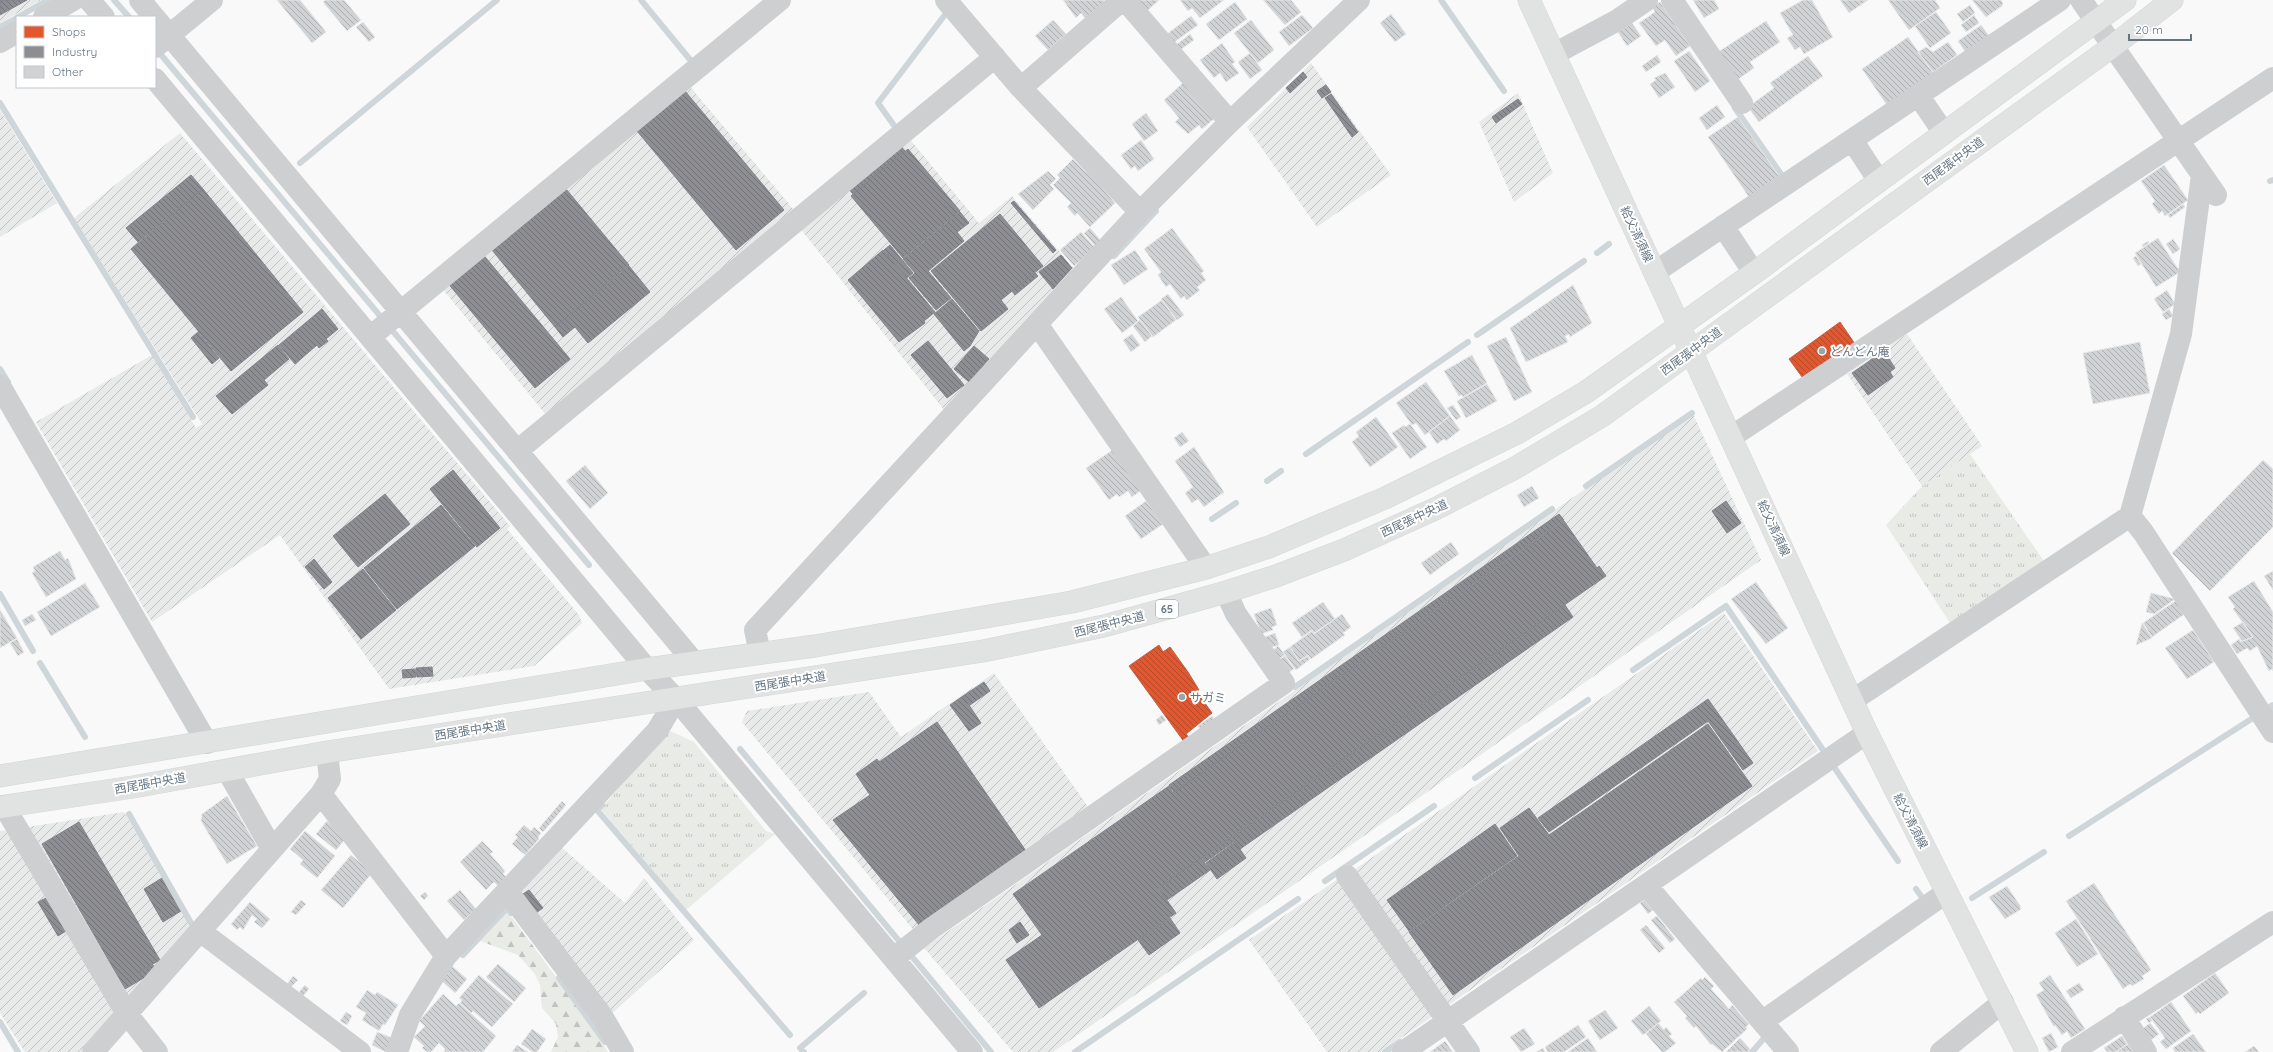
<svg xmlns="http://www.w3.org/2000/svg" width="2273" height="1052" viewBox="0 0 2273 1052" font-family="Quicksand,'Noto Sans JP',sans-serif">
	<defs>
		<pattern id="industrial-furrows" width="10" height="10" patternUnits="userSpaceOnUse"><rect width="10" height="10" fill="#e8e9e9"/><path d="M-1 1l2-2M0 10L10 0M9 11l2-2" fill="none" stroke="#c0c1c2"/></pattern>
		<pattern id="grass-tufts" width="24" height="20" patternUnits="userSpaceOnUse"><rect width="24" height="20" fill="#e8ebe6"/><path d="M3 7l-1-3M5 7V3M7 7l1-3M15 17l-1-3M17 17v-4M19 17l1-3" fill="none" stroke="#c0c3c0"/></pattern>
		<pattern id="forest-firs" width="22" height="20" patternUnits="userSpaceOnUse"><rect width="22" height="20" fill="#e8ebe6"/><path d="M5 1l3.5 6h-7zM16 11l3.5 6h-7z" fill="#c0c3c0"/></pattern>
		<pattern id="shops-back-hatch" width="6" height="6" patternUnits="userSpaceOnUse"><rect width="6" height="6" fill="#e4572e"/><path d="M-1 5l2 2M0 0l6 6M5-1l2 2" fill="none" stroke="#b24a2c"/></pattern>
		<pattern id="industry-back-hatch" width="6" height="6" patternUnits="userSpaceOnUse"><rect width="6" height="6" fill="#8d8d92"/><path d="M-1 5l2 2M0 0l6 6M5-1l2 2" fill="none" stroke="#717277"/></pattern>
		<pattern id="building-back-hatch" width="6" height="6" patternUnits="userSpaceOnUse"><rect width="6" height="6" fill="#d0d2d3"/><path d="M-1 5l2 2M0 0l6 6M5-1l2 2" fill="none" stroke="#acafb1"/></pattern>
	</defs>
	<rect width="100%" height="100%" fill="#f9f9f9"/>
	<path fill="url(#industrial-furrows)" d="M0,0h41l-41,23z
		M1311,63l80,112 -74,52 -70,-100z
		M686,82l109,129 -248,205 -107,-130z
		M1518,93l35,80 -39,29 -35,-80z
		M0,110l57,93 -57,34z
		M180,133l330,393 -3,3 72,86 3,8 -48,43 -145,23 -109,-154 -128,87 -116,-200 116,-67 44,73 6,-4 -128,-206z
		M908,137l71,86 33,-27 64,75 -131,140 -146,-184z
		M1907,334l75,112 -60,40 -75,-112z
		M1693,414l68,146 -708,492h-40l-89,-104z
		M1724,613l94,138 -368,253 -10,-2 -89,-130z
		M994,673l97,138 -175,122 -174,-211 5,-11 122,-19 32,45z
		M124,812l68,116 -60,70 -7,-2 -104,-168z
		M9,830l108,183 -34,39h-58l-25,-39v-182z
		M560,846l65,57 19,-25 50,62 -84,75 -93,-123z
		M1341,877l95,137 -55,38h-54l-78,-112z"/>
	<path fill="url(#grass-tufts)" d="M1970,454l76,110 -94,62 -66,-101 36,-39z
		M668,730l26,12 72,89 9,3 -89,76 -85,-101z"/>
	<path fill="url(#forest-firs)" d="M507,911l79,106 22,35h-57l7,-15 -2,-13 -14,-16 -2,-23 -5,-11 -17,-19 -38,-14z"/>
	<path fill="url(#shops-back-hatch)" stroke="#be6048" d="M1840,322l15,22 -50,37 -16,-22z
		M1159,645l4,7 7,-5 18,25 11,18 -2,2 15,21 -26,21 4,5 -5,4 -56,-77z"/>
	<path fill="url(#industry-back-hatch)" stroke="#81868e" d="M0,0h27l-27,15z
		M1303,72l4,5 -17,16 -4,-5z
		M1326,85l5,7 -9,6 -5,-7z
		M685,91l99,119 -48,40 -99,-119z
		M1331,94l27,38 -6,5 -27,-39z
		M1518,99l4,5 -26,19 -4,-6z
		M900,145l5,6 -52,43 -5,-6z
		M908,149l52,62 -57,47 -52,-62z
		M191,175l12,14 -65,53 -12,-14z
		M203,189l100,123 -72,59 -100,-122z
		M566,189l63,76 -74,62 -63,-77z
		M1014,201l42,49 -3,3 -42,-50z
		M960,212l9,11 -12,9 7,9 -36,30 23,27 -15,12 -27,-32 6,-5 -12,-14z
		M1000,214l43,52 -42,34 7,9 -27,22 -50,-60z
		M890,245l23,28 -6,5 -23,-28z
		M883,250l52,62 -11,9 1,2 -26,19 -51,-62z
		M481,252l89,107 -35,29 -89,-107z
		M1061,255l11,13 -19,21 -14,-17z
		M629,266l21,26 -62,51 -13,-16 -12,10 -8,-10z
		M1035,273l3,3 -23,19 -3,-4z
		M952,299l27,32 -9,15 -6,5 -30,-37z
		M322,309l16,20 -12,10 2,2 -9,7 -2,-3 -22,19 -16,-19z
		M198,332l21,26 -7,6 -21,-26z
		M928,341l36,44 -17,13 -36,-43z
		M278,345l11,14 -25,21 4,5 -36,29 -16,-18z
		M974,346l15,13 -20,23 -15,-13z
		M1884,351l11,17 -5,4 3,5 -25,18 -16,-22z
		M453,470l47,58 -23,19 -47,-58z
		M385,494l25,30 -52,43 -25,-31z
		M1726,501l15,22 -14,10 -15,-22z
		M441,505l34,41 -78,63 -33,-41z
		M1559,514l5,6 -390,272 -5,-7z
		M1564,521l33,47 2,-2 7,10 -448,312 18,25 -137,95 -33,-48 36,-25 -29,-41 156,-108 4,7z
		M314,559l18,23 -8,7 -19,-22z
		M363,569l33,41 -35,29 -33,-41z
		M1565,605l8,12 -333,232 -5,-8 -30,21 -3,-4z
		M432,667l1,9 -16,1 -1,-9z
		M415,669l1,8 -13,1 -1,-8z
		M984,682l6,9 -20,14 -7,-9z
		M963,696l18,27 -12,8 -19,-26z
		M1708,699l45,64 -10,7 -35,-49 -159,111 -11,-14z
		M937,722l89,129 -106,75 -87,-106 37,-25 -14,-21 21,-15 2,3z
		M1708,724l44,62 -299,209 -44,-63 110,-76 -19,-28 29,-20 20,27z
		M79,822l81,138 -21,12 3,7 -17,10 -83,-145z
		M1495,824l22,32 -108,75 -22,-31z
		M1235,842l11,16 -29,21 -11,-16z
		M1201,858l9,12 -43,30 -8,-12z
		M162,878l19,33 -18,11 -19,-33z
		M529,890l14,18 -6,4 -14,-18z
		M46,898l20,33 -8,5 -20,-34z
		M1170,918l10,15 -31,22 -11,-15z
		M1020,922l9,13 -12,8 -8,-13z
		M153,965l1,2 -11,12 -4,-7z"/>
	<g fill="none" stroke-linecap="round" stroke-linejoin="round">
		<path stroke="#ced6d9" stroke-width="6" d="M114,0l15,17
			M641,0l51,62
			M1441,0l63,91
			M18,17l30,-17
			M0,27l17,-9
			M157,50l432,515
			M0,103l193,314
			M1735,108l48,69
			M898,131l-20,-28 69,-91
			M300,163l197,-163
			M2270,181l3,-1
			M1597,253l12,-9
			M1114,256l42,-45
			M1477,335l107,-74
			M0,369l8,13
			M1306,454l162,-112
			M1267,481l14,-10
			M1586,486l106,-73
			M1212,519l24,-16
			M0,594l33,57
			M40,663l45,74
			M1633,670l93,-64 97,144
			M1295,687l257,-178
			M2273,705l-2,1 2,4
			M740,749l251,303
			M1834,767l64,94
			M1475,778l113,-78
			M602,805l-5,5 193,225
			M129,814l62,109
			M2069,836l187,-120
			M1325,881l109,-75
			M1916,889l5,7
			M1972,898l72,-46
			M463,955l44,-47 4,5
			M559,978l46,64
			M0,1022l18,30
			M804,1052l-4,-4 64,-55
			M1075,1052l223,-153
			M1385,1052l15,-10
			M1752,1052l14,-16 -2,-2"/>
	</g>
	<path fill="url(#building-back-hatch)" stroke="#e8e8e8" d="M277,0h23l26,32 -14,11z
		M325,0h19l17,20 -14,11 -24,-29z
		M1063,0h40l3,3 -19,17 -6,-7 -5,5z
		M1135,0h24l-13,12z
		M1180,0h44l-24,18 -8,-10 -4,3z
		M1263,0h28l10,12 -16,13z
		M1693,0h21l5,9 -15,9z
		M1803,0h9l21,37 -29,17 -4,-7 -5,3 -8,-12 6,-3 -13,-22z
		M1840,0h28l-19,13z
		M1888,0h47l5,8 -31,22z
		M1972,0h29l2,3 -1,3 -16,11z
		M1235,2l12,17 -28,21 -13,-16z
		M1660,2l30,44 -14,10 -11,-16 -9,6 -17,-23 16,-11 -3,-5z
		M1970,5l5,8 -12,9 -6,-8z
		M1936,12l15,21 -21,15 -15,-22z
		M1391,14l15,20 -11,8 -15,-19z
		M1302,15l11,13 -24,18 -10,-14z
		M1974,15l5,8 -13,9 -5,-7z
		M1191,16l7,9 -25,18 -6,-9z
		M1053,20l13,14 -18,16 -13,-14z
		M1251,20l23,30 -16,13 -24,-30z
		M1766,21l14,21 -30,20 4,6 -17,12 -19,-28z
		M363,22l12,15 -6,5 -13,-15z
		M1632,23l9,13 -14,10 -9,-14z
		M1981,25l9,12 -24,16 -8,-12z
		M1190,34l4,6 -14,10 -4,-5z
		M1908,37l25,36 -46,32 -25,-36z
		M1948,42l9,13 -24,17 -15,-20 8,-5 7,5z
		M1222,43l13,19 -3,2 7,9 -13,9 -6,-9 -6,5 -14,-18z
		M1689,51l21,30 -15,11 -21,-31z
		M1250,53l12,17 -12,9 -12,-17z
		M1657,55l4,7 -15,10 -4,-6z
		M1808,56l15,20 -64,46 -11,-15 26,-19 -4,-5z
		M1665,73l10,14 -16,11 -9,-14 6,-4 -2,-2z
		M1184,82l31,36 -13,11 -3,-4 -11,9 -13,-12 4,-4 -15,-18z
		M1717,105l8,12 -18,13 -8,-12z
		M1146,113l12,18 -14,10 -12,-17z
		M1738,117l41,59 -30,21 -41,-60z
		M1141,140l13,19 -16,12 -3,-5 -4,3 -10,-14z
		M1073,159l13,13 2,-1 27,32 -25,24 -13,-14 -2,3 -8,-9 4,-4 -18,-18 7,-7 -3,-3z
		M2164,165l24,35 -23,16 -3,-5 -3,3 -7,-10 3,-3 -14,-20z
		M1048,171l8,8 -6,6 4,4 -21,21 -15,-16z
		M2183,204l2,3 -15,11 -2,-3z
		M1090,228l12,14 -6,5 -12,-14z
		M1172,228l32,43 -3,2 5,7 -9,7 3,3 -13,10 -3,-4 -3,3 -11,-15 -4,3 -8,-12 3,-3 -17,-23z
		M1081,232l14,16 -21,18 -14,-16z
		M2158,238l22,34 -24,15 -21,-34z
		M2173,239l7,10 -7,5 -7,-10z
		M2148,241l1,2 -6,4 -1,-2z
		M1135,250l13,19 -24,16 -13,-20z
		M2136,256l5,8 -3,2 -5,-8z
		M1573,285l19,38 -22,14 -1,-3 -4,2 3,6 -42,20 -16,-34z
		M2167,290l8,14 -12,8 -9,-13z
		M1168,294l16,21 -7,5 -16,-21z
		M1121,297l17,24 -16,12 -18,-24z
		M1162,300l14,20 -23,17 -15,-20z
		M2169,309l4,7 -7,4 -4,-6z
		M1140,320l12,16 -7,6 -12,-16z
		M1132,334l8,11 -9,7 -8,-12z
		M1506,337l26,55 -18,9 -27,-55z
		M2140,342l10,51 -57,11 -10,-51z
		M1472,355l15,28 -24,14 -1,-2 -3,1 -15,-25z
		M1426,382l24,34 -25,19 -9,-12 -4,2 -16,-22z
		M1487,384l10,17 -31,17 -9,-17z
		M1453,405l8,12 -5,3 -9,-12z
		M1450,416l10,14 -14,11 -2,-2 -7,5 -8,-12z
		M1376,417l22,30 -28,20 -18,-25 7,-6 -3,-4z
		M1410,424l17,23 -17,12 -18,-26 12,-8 1,2z
		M1182,432l7,9 -9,6 -6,-9z
		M1194,447l30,45 -20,15 -6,-8 -6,4 -7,-10 8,-6 -18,-26z
		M1114,449l29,40 -11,8 -4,-6 -9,6 -2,-3 -8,6 -23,-32z
		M2263,460l10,9v58l-63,64 -38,-38z
		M585,465l23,28 -18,16 -24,-28z
		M1532,486l7,12 -15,9 -7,-12z
		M1146,501l17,23 -22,15 -16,-23z
		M1451,542l8,12 -29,21 -9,-12z
		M60,551l5,9 3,-2 8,21 -30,18 -14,-24 3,-2 -2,-4z
		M2273,571v19l-9,-14z
		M2254,581l19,31v59l-1,-2 -3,2 -12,-25 -7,5 -3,-3 -10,6 -6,-9 8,-6 2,3 12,-5 -20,-28 2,-2 -7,-10z
		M1756,582l32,46 -22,16 -35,-45z
		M85,583l15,24 -49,29 -14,-24z
		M2151,593l24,6 -21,15 -8,-2z
		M2177,600l9,13 -34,24 -9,-14z
		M1323,602l12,17 -21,14 -2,-3 -10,7 -10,-14z
		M1271,608l6,17 -5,2 1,3 -12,4 -7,-20z
		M0,610l17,28 -17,10z
		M32,614l4,6 -11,6 -3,-6z
		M1342,614l9,13 -8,6 2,2 -34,24 -3,-4 -9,6 -9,-14 22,-16 2,3z
		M2243,622l10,15 -11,4 -9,-13z
		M2142,623l10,15 -16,7z
		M2193,630l21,32 -27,17 -22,-31z
		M1275,633l4,12 -10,3 -4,-11z
		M17,639l7,13 -6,4 -8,-13z
		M1278,646l7,9 -8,5 -6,-8z
		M1290,647l9,14 9,-5 2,3 -14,11 -13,-18z
		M1285,656l9,13 -8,5 -9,-13z
		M1162,715l4,5 -7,5 -3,-5z
		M1212,716l4,5 -14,11 -4,-6z
		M227,796l30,50 -30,18 -26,-43 1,-7z
		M562,801l4,4 -23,27 -4,-4z
		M327,821l20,16 -11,13 -20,-16z
		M524,825l7,6 3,-4 7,6 -3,4 1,2 -14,16 -13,-11 6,-7 -3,-2z
		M305,831l30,25 -18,22 -17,-14 3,-4 -13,-11z
		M482,841l11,11 -3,2 15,17 -2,3 5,5 -9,8 -5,-5 -8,8 -26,-28z
		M351,855l21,18 -29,35 -22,-18z
		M2094,883l57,87 -9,6 2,3 -12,7 -2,-2 -7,5 -57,-88z
		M2007,886l14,21 -1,3 -15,9 -16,-22z
		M460,890l16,19 -12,11 -17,-19z
		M425,892l3,4 -4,4 -4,-4z
		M301,900l5,4 -10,11 -5,-3z
		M1644,900l9,10 -5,4 -8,-11z
		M250,902l20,17 -8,9 -8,-6 3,-3 -5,-4 -9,15 -3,-3 -3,3 -6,-6z
		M1657,916l18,23 -5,4 -19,-23z
		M2076,919l22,35 -21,13 -22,-34z
		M1646,925l19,23 -6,5 -19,-23z
		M498,964l28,24 -12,14 -28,-25z
		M452,966l15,13 -12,14 -15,-14z
		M2215,973l14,20 -29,21 -2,-2 -2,2 -13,-18z
		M479,975l34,29 -21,23 -19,-16 -2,2 -11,-10 2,-3 -3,-2z
		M2050,975l35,54 -14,9 -4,-7 -5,4 -7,-10 -1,2 -18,-32 8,-5 -5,-7z
		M293,976l5,4 -7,7 -4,-3z
		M1705,977l9,9 -3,3 18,20 3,-4 17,19 -3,3 1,2 -25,23 -10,-8 -1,1 -15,-19 -2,2 -9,-10 2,-2 -13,-14 27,-24 1,2z
		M2079,983l5,7 -13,8 -5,-7z
		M305,985l4,4 -6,7 -4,-4z
		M367,990l8,5 2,-3 21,13 -13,20 -2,-1 -4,7 -17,-11 4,-7 -10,-6z
		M443,994l13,12 3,-3 37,33 -13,16h-39l1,-3 -6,-6 -8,9h-4l-5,-4 2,-2 -10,-9 11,-11 -6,-5z
		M2171,1002l20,29 -25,18 -6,-7 5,-4 -15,-21z
		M1649,1006l12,15 -18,14 -12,-14z
		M1605,1010l13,18 -18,12 -12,-19z
		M346,1012l6,4 -5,9 -7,-4z
		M2150,1017l3,3 -4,3 -3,-4z
		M1658,1023l6,7 2,-3 6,7 -3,2 7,7 -11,9h-3l-16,-18z
		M2150,1023l9,11 -9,7 -8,-12z
		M1578,1025l8,12 -22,15h-16l-3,-5z
		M1524,1028l11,16 -14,8 -11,-15z
		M532,1029l14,10 -9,13h-4l-12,-8z
		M377,1032l15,6 -6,14 -14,-7z
		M2051,1033l7,14 -9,5 -7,-14z
		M2193,1034l13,18h-31l-2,-4z
		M2122,1036l5,8 -11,8h-9l-3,-4z
		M1588,1038l9,14h-29z
		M1740,1038l10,11 -2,3h-22z
		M1445,1041l8,11h-23z
		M2128,1044l5,8h-17z
		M517,1045l11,7h-16z
		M2254,1046l5,6h-14z
		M1543,1048l2,4h-9z"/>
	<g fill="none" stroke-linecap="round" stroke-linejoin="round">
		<g stroke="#d5d6d7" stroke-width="23">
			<path id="secondary" d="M1529,0l338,733 160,319"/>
		</g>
		<g stroke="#d5d6d7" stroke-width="23">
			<path id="primary" d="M0,776l647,-107 168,-23 257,-44 134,-34 63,-21 116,-49 132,-65 69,-41 168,-119 371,-273
				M0,807l133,-20 194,-35 656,-101 121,-25 122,-34 50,-16 68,-26 91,-41 80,-41 87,-52 511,-370 59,-46"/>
		</g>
		<path stroke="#cecfd0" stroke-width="22" d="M89,0l15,17
			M140,0l14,17
			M946,0l75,88 119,124
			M1125,0l105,122
			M1672,0l70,103
			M2081,0l135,195
			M44,17l29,-17
			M155,18l539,644
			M0,42l17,-10
			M155,47l57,-47
			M1554,54l62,-33 31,-21
			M155,79l492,590 29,30 296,353
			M1021,88l101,-88
			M1918,95l26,38
			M1852,140l27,41
			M1723,226l31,47
			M1655,272l405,-272
			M1037,324l169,244
			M370,337l410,-337
			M0,386l207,357
			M1731,437l542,-359
			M517,451l478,-394
			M2130,516l13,16 130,200
			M760,653l-5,-23 385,-418 90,-90 129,-122
			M1853,700l277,-184 51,-182 21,-159
			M227,770l45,79
			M321,794l125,162
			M4,806l123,208 30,38
			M1347,876l122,176
			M1646,885l142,167
			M508,892l94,124 21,36
			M200,931l160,121
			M894,958l38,-30 352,-245 -48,-69 -10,-22
			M2124,1017l22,35
			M1763,1021l184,-129
			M93,1052l228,-258 9,-15 -3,-27
			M397,1052l13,-37 36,-59 211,-225 19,-32
			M1403,1052l464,-319
			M1941,1052l62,-50
			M2072,1052l201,-130"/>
		<use href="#secondary" stroke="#e1e2e2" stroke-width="22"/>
		<use href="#primary" stroke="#e1e2e2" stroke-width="22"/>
	</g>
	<g fill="#99a4ac" stroke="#fff" stroke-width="1.5">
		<circle cx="1822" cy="351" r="4"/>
		<circle cx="1182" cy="697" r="4"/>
	</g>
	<g text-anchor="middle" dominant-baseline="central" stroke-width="4" stroke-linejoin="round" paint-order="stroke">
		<rect fill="#fff" stroke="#939fa8" stroke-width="1" x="1156" y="600" width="22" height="18" rx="3"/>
		<g font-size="11" font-weight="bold" fill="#657683">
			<text x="1167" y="609">65</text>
		</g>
		<g font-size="12" fill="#657683" stroke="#fff">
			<text transform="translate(1953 161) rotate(-36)">西尾張中央道</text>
			<text transform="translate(1637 234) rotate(65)">給父清須線</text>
			<text transform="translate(1691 351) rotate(-36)">西尾張中央道</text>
			<text transform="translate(1414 518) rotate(-25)">西尾張中央道</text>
			<text transform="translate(1774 528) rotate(65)">給父清須線</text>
			<text transform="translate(1109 624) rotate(-14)">西尾張中央道</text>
			<text transform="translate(790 681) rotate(-9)">西尾張中央道</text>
			<text transform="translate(470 730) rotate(-9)">西尾張中央道</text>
			<text transform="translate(150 783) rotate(-10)">西尾張中央道</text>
			<text transform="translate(1911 821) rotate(63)">給父清須線</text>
		</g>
		<g font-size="12" fill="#657683" stroke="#fff" text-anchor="start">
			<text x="1830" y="351">どんどん庵</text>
			<text x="1190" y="697">サガミ</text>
		</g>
	</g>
	<rect x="16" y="16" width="140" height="72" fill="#ffffff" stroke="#c1c8cd"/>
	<rect x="24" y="26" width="20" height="12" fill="#e4572e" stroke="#c1c8cd"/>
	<text x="52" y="36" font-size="12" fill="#657683">Shops</text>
	<rect x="24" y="46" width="20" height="12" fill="#8d8d92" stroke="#c1c8cd"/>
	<text x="52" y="56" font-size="12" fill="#657683">Industry</text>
	<rect x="24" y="66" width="20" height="12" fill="#d0d2d3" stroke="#c1c8cd"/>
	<text x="52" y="76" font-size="12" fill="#657683">Other</text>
	<path d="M2129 34v6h62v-6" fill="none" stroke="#657683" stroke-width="2"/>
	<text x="2135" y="34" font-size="12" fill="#657683" stroke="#ffffff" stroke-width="3" paint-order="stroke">20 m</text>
</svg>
